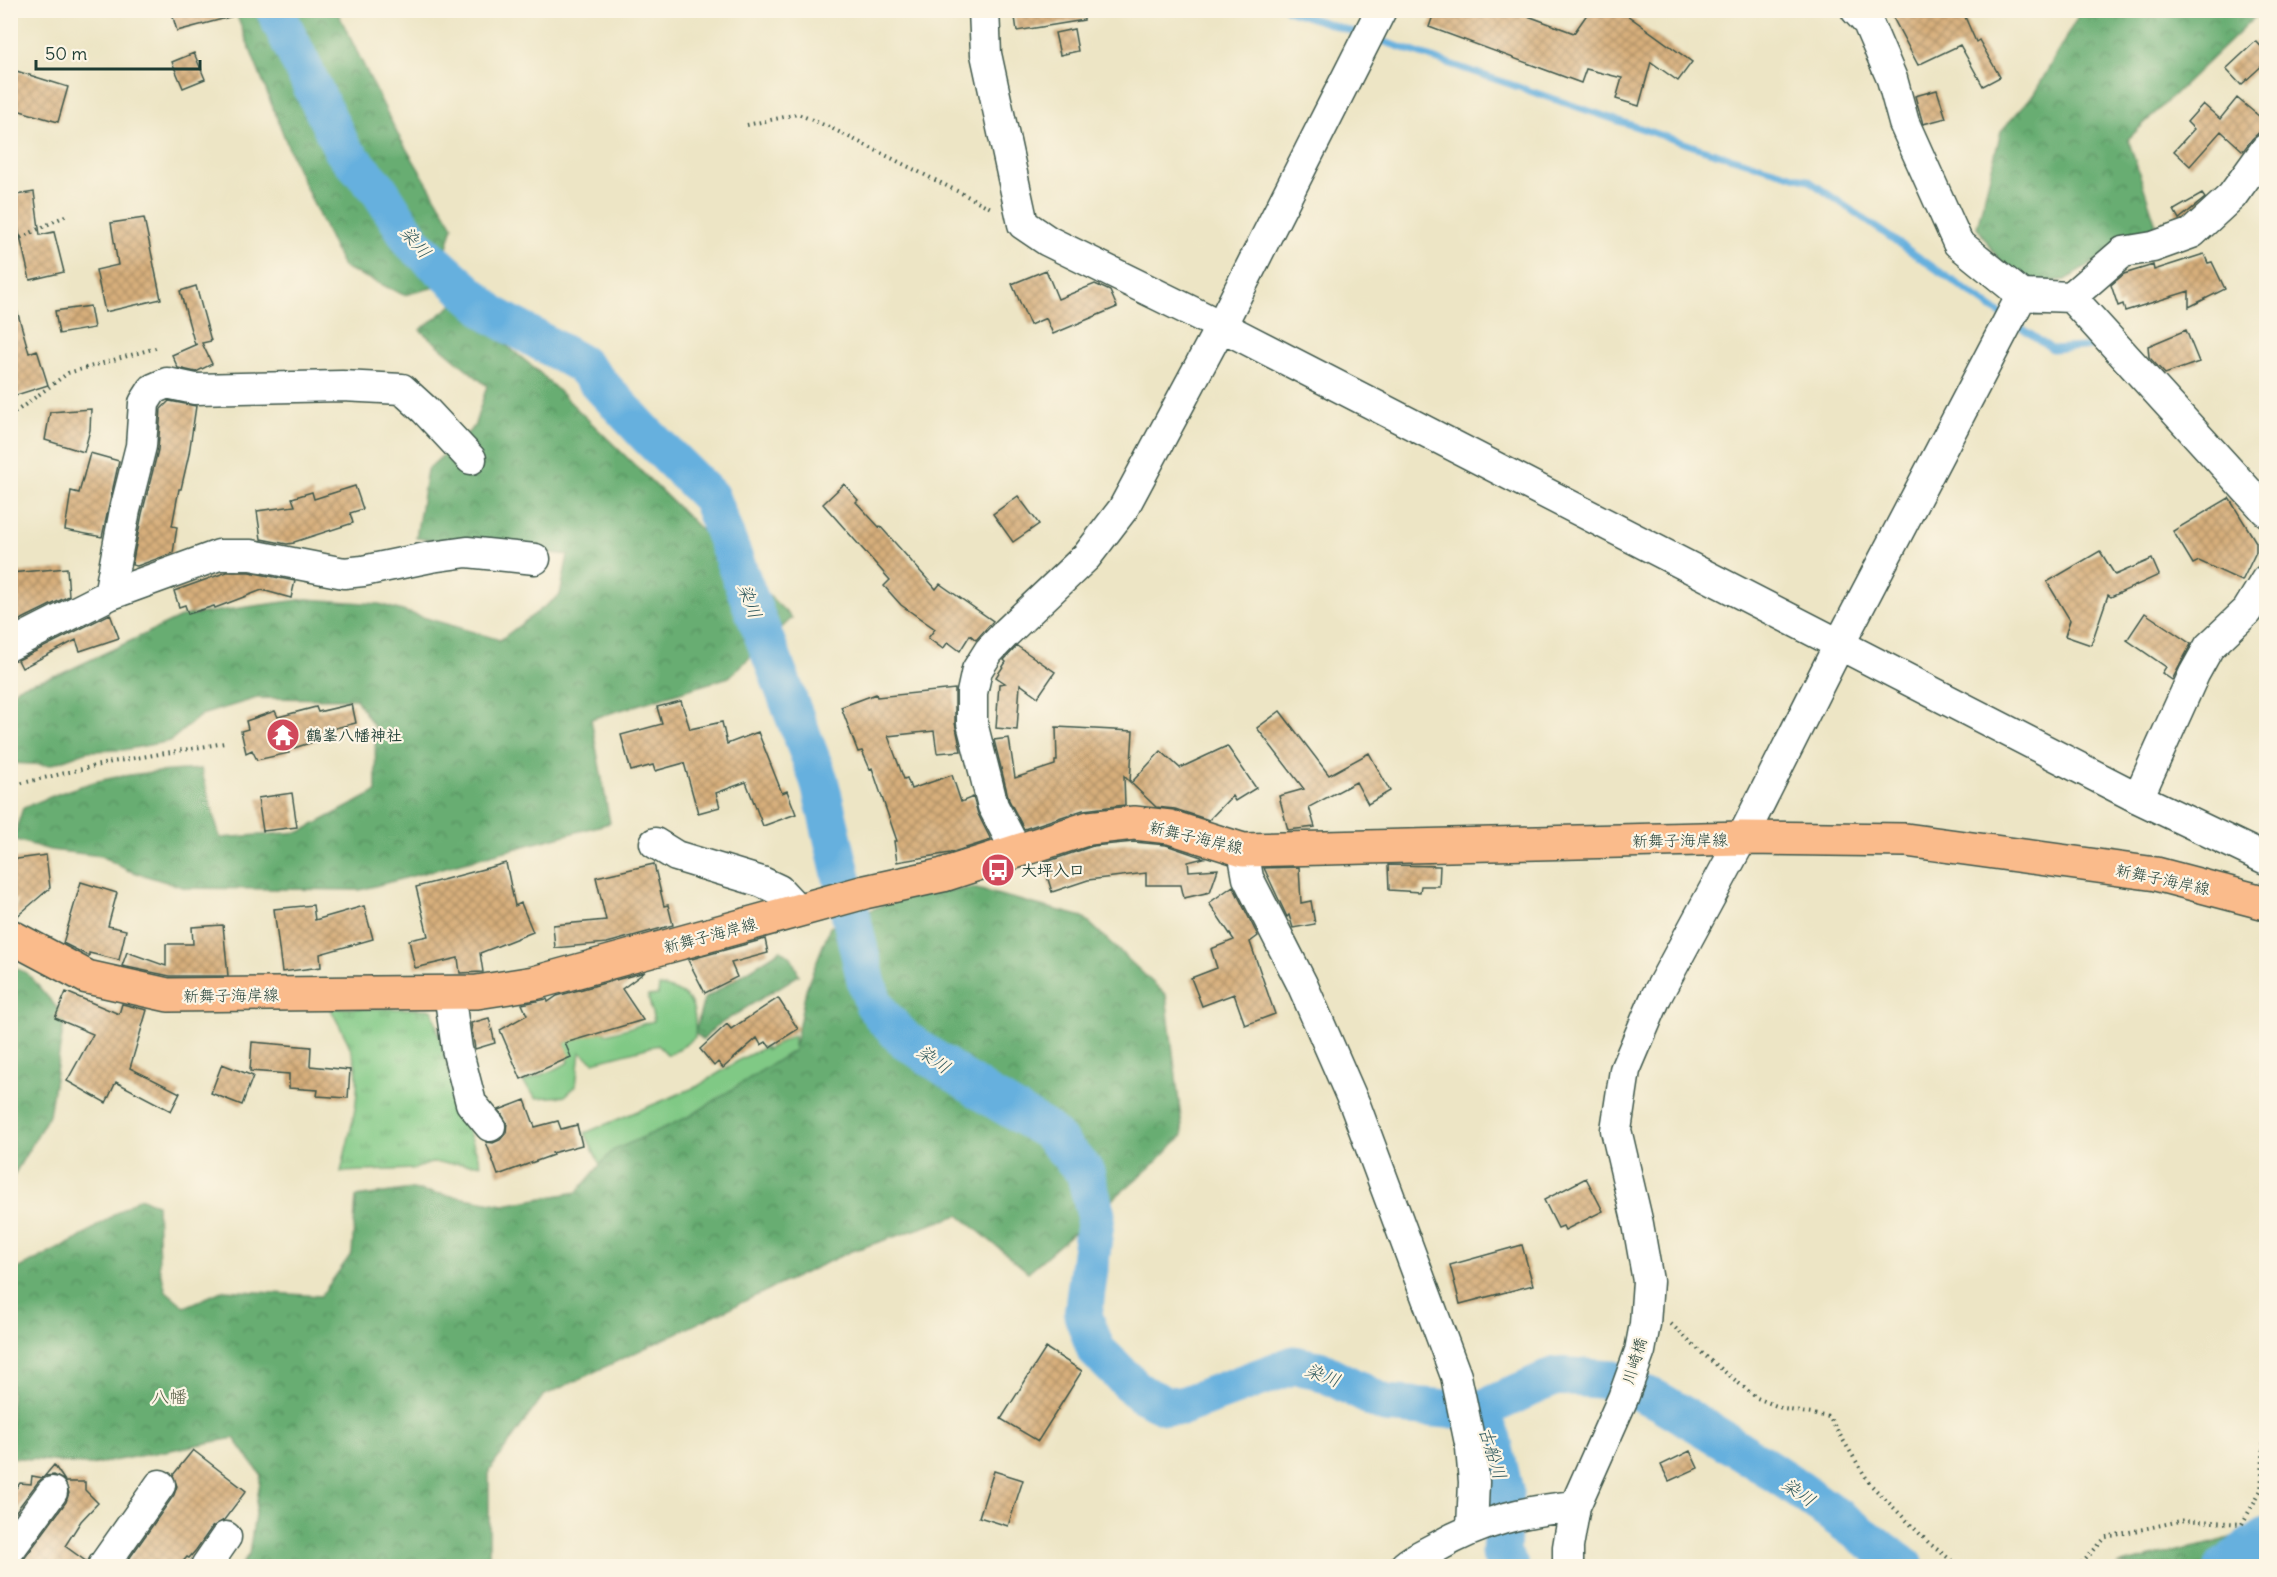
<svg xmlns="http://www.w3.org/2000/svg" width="2277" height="1577" viewBox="0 0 2277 1577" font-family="Delius,'Klee One',sans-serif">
	<defs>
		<pattern id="grass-tufts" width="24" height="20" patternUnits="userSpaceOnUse" patternTransform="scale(1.5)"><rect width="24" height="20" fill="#80c985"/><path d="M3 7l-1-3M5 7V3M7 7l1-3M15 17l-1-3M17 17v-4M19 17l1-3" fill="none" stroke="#68a46e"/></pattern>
		<pattern id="forest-crowns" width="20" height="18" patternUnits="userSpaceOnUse" patternTransform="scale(1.5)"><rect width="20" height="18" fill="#68ad72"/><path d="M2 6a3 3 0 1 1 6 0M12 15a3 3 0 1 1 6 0" fill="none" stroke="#558e5e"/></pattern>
		<pattern id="building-cross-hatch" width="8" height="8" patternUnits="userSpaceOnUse" patternTransform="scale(1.5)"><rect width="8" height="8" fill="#d7af7b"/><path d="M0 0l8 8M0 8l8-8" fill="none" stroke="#ae9066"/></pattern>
	</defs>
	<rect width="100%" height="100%" fill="#fcf5e5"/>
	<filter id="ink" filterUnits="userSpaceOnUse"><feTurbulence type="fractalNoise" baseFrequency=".0167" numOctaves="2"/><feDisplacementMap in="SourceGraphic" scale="12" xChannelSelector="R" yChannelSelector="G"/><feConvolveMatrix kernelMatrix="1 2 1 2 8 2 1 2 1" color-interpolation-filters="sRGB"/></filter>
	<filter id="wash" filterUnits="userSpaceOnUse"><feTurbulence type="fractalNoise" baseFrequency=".008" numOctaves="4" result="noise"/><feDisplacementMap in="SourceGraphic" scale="24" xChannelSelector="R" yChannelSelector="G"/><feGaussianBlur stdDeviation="1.35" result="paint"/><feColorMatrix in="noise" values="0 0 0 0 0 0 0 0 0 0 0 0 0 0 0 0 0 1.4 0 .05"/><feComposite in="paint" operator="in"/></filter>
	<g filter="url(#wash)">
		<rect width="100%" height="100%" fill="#ede5c5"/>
		<path fill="url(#grass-tufts)" stroke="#50835c" stroke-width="1.5" d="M330,1008l102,1 25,92 24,63 -50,-1 -17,6 -73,3c6,-32 21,-73 15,-105 -4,-21 -16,-40 -26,-59z"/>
		<path fill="url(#forest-crowns)" stroke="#447553" stroke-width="1.5" d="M235,11h102l61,124 55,91 -17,61 -32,8 -61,-28 -48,-103z
			M2081,11h180l-133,128 28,86 -91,55 -31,3 -33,-20 -24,-36 24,-96 33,-37z
			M455,303l84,69 253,246 -63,59 -138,42 19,104 -250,67 -174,-2 -59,-18 -25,-14 -52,-6 -37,-11 10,-31c29,-12 58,-24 89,-30 29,-6 60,-7 89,-9l19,69 80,-6 76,-40 -1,-64 -19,-29 -99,-1 -56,17 -31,26 -47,9 -35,1 -38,14 -39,-2 -1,-67 8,-9 45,-14 120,-57 123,-17 73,5 121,36 60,-45 8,-40 -152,-17 11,-68 47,-43 13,-41 -67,-56z
			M973,888l110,29 83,78 17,140 -28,28 -127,109 -69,-57 -110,37 -306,144 -54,75v92l-5,3h-243l8,-12 12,-79 -27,-37 -143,27 -80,-8v-185l65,-32 63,-42 18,6 2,63 7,24 19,16 39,-17 97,6 31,-43 4,-56 56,-8 92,16 73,-13 35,-41 78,-35 104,-66 12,-61 24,-62 72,-30z
			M781,950l10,7 8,18 -84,52 -12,13 -8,-7 9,-34z
			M11,966l16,7 38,44 -16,98 -38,65z
			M2266,1528v38h-149l8,-3 80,-18z"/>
		<path fill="#80c985" stroke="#50835c" stroke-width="1.5" d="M659,986c33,6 38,19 36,51l-17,13 -10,5 -10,-10 -64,17 -14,-10 -4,34 -11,10 -29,2 -13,-16 35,-14 11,-6 -10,-31 38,-12 9,15 48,-13 -6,-25 10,-1z
			M794,1035v15l-104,66 -78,35 -12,14 -15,-32 113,-47 43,-27 24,-12 1,3z"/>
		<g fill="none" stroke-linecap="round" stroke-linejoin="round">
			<path stroke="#66b0de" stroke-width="7" d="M1287,10l73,24
				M1376,39l329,111 103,30 194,135
				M2016,324l36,25 44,-3"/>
			<path stroke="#66b0de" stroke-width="39" d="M275,10l68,140 35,38 35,55 80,72 88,49 66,71 63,62 109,283 48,204 7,20 10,14 20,21 80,54 64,38 37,41 11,43 -13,100 13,35 44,43 25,12 17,1 112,-41 25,5 66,34 76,6h19l76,-34 57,4 46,21 65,39 66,43 115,83
				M1480,1410l12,30 12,50 -3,64 8,12
				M2224,1566l42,-29"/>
		</g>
		<g id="blocks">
			<path fill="url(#building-cross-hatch)" d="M171,10h62l1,6 -57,15z
				M1014,10h70v10l-67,11z
				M1435,10h77l62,23 16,-23h30l72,52 -14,19 -27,-19 -12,44 -23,-7 6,-21 -36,-9 -5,14 -152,-56z
				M1889,10h73l14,32 3,-2 21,37 -17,9 -23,-41 -42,20z
				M1074,29l4,22 -18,4 -5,-22z
				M2256,41l10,11v10l-25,23 -15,-16z
				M194,53l11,26 -22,9 -11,-26z
				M10,69l58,18 -10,35 -48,-14z
				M1937,90l9,28 -23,6 -8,-28z
				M2237,98l29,24v4l-14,13 -9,12 -22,-20 -31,35 -16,-15 20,-22 -7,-7 16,-18 17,15z
				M34,192l6,43 14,-3 10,40 -34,8 -14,-61 -6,1v-24z
				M2202,194l3,4 -26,21 -5,-9z
				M144,218l17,81 -56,13 -9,-42 22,-5 -7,-42z
				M2204,254l4,9 4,-1 13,27 -36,18v-16l-64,20 -2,-7 -5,2 -7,-21 13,-11 29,-9 1,5z
				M1046,270l12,29 37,-15 15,7 7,16 -64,27 -7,-16 -16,7 -18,-41z
				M196,286l15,55 -9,2 10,21 -16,8 -18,-4 -6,-13 25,-11 -2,1 -15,-54z
				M90,306l4,22 -35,6 -4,-23z
				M16,307l13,46 8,-3 11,35 -38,12v-89z
				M2186,330l13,32 -34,12 -16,-17 -1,-11z
				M169,401l27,5 -7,48 -8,35h-2l-7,37 5,1 -4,26 -36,13 -5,-1 10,-51 16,-64 3,-41z
				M91,409l-1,21 -6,22 -39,-12 5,-28z
				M90,453l29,8 -17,76 -37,-7 6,-39 8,2z
				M844,484l14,16 -2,2 23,25 1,-1 56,63 4,-5 53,37 -17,19 -6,-5 -10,16 -12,-9 -5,7 -15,-11 7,-9 -34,-24 -17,-19 6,-6 -67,-76z
				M355,486l8,23 -13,4 3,10 -59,19v1l-7,1 -26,-5 -4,-28 38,-5 -3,-8 20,-6 2,7z
				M1018,496l21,28 -26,18 -20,-28z
				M2229,498l27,44v10l-14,29 -43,-20 -6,3 -20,-33z
				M2100,551l15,24 37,-16 7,16 -48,22 -3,-2 -17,50 -26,-9 5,-16 -23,-38z
				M67,568l2,28 -59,29v-52z
				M227,572h22l46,9 -4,17 -29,-8 -47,18 -1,-2 -26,8 -3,-9 -6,2 -5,-16z
				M2145,613l46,31 -19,36 -10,-7 4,-6 -39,-27z
				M110,614l9,24 -39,13 -4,-11 -54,28 -4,-8z
				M1017,646l38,26 -17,25 -18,-13 -3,46 -21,-2 3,-44 6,-1 -9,-6 10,-15 -2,-2z
				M955,689v34l6,28 -24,2 -3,-22 -46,5 16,43 3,-1 4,11 41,-14 9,27 12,-5 5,17 13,26 -41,13 -53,9 -3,-21h3l-25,-73 -2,1 -8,-18 -4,1 -17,-45 35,-13 1,3z
				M681,701l9,28 32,-7 5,22 31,-12 24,61 5,-2 9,23 -33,12 -17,-44 -30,11 4,14 -22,6 -14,-50 -29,8 -2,-6 -22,6 -10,-36 41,-11 -5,-17z
				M352,704l4,19 -33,8 2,7 -37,12 1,3 -32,7 -5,-10 -6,3 -5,-22 7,-2 -2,-8 29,-10 3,6 38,-10 2,5z
				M1280,711l49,64 40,-22 21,38 -22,13 -12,-22 -47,25 6,20 -27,3 -9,-34 25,-7 -47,-61z
				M1056,727l77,4 -3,51 -6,-6 1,29 -42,5 -59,19 -15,-29 -15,-60 15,-2 6,40 40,-13v-4h2z
				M1227,746l29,42 -21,13 -3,-5 -23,24 -34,-11 -19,-2 -25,-24 30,-32 19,17z
				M292,793l5,34 -34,4 -5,-33z
				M1134,842l32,3 38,13 -16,4 1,9 29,-2 -8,23 -26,6 -3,-13h-35v-12l-58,7 -36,12 -9,-29 50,-17z
				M46,855l4,33 -35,30 2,-18h-7v-40z
				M506,863l9,43 6,-3 12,29 -53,21 3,19 -23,1 -2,-15 -43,10 -6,-28 19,-4 -12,-49z
				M654,864l10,42 4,-1 5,20 -66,18 -52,5 -2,-23 53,-5 -10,-43z
				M1388,865l52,1 -1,20h-18l-1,6 -31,-2z
				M1299,867l2,36 10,-2 4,23 -22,4 -4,-13 -2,2 -23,-49z
				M81,882l36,11 -9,33 18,4 -7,30 -30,-7v3l-26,-13z
				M1233,886l25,50 -8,6 25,72 -30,11 -11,-31 -32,12 -11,-28 26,-10 -6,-19 23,-9 -25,-37z
				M313,905l2,15 49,-14 9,33 -53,15 1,13 -39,5 -8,-63z
				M223,925l5,51h-58l-48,-10 5,-14 39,14v-22h27l-1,-17z
				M765,939l3,14 -37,10 6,14 -32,16 -17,-33z
				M645,972l-23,17 21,31 -78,23 6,14 -50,22 -21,-49 27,-15 -5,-11 25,-5 1,3 9,-6z
				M66,992l53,22 3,-10 25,6 -17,58 50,25 -9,18 -55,-29 -10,21 -39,-22 26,-47 -38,-16z
				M778,998l20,31 -28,18 -4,-5 -5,3 -4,-7 -34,30 -5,-6 -4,4 -14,-17 27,-25 4,5z
				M489,1018l6,25 -20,6 -4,-26z
				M252,1042l59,5 -1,19 40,4 -2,28 -31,-2 1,-6 -29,-2v-14l-39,-3z
				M222,1064l31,12 -11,29 -31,-12z
				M525,1100l10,27 23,-6 3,8 16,-4 5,20 -30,8 1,2 -55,20 -12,-33 7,1 7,-3 6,-7 1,-10 -8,-13z
				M1586,1178l17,33 -38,19 -2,-4 -5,2 -14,-28z
				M1522,1245l11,40 -73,19 -10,-39z
				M1046,1348l36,23 -44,70 -37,-22z
				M193,1450l53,41 -22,29 -12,7 -16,23 -7,8 -2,-1 -8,9h-55l50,-71 3,-9 -4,-11z
				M1690,1451l8,17 -29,13 -8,-16z
				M54,1465l11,16 -11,-6 -9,1 -7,6 -28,37v-23l10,-13 11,1 1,-8 11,2z
				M994,1471l29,9 -15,46 -29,-9z
				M65,1482h20v8l13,13 -17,18 -16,25 22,16 -1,4h-76l14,-7 42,-57 3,-9z"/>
		</g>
	</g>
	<g filter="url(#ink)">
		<use href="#blocks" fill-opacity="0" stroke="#3e564a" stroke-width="1.5"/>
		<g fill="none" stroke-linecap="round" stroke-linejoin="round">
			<g stroke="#3e564a" stroke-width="33">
				<path id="minor" d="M984,10l2,44 37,170 25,17 173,85 917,472 128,61
					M1856,10l12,13 24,56 12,44 54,120 64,52 49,2 52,-45 30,-5 39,-14 40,-37 34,-47
					M2071,297l195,214
					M109,595l16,-85 16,-64 3,-43 9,-14 14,-6 28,6 147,-3 60,3 23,21 46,49
					M10,645l99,-50 110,-40h32l93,18 19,-2 68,-14 36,-5 68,7
					M2138,798l56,-124 15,-27 38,-36 19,-31
					M655,843l21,13 86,26 17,8 19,20
					M1243,850l5,28 54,106 53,121 101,271 15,72 3,34 -2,46
					M1017,852l-24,-46 -21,-83v-30l5,-23 12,-19 18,-19 80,-76 36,-47 98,-183 160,-316
					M449,992l8,57 14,54 19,23
					M10,1549l42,-57
					M103,1566l57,-81
					M206,1566l20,-29
					M1405,1566c9,-8 21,-13 32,-19 45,-26 86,-36 138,-41
					M1568,1566v-19l7,-41 48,-108 17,-47 5,-27 3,-43 -10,-57 -22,-94 9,-60 31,-73 86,-159 97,-193 183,-350"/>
			</g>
			<g stroke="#3e564a" stroke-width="36">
				<path id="major" d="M10,936l77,41 81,18 309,-3 57,-9 331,-91 78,-17 146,-47 45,-5 36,4 73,23 499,-12 164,2 250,34 110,29"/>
			</g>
			<path stroke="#3e564a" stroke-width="4" stroke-dasharray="1.5 4.5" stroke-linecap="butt" d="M747,125l51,-11 31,13 164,82
				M10,243l59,-29
				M10,416l58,-43 91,-26
				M10,786l102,-24 113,-19
				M1671,1324l32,30 54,44 27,11 45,8 41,67 60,60 29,22
				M2076,1566l8,-5 22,-24 79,-17 57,4 19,-34 5,-84"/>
			<use href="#minor" stroke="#fff" stroke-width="30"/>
			<use href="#major" stroke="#fabb8b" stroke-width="33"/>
		</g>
	</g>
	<defs>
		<g id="temple-disc" transform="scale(1.725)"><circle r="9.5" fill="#d1495b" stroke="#fcf5e5"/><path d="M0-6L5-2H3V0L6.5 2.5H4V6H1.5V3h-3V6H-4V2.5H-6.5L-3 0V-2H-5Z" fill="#fff"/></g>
		<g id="bus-disc" transform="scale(1.725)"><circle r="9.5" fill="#d1495b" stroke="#fcf5e5"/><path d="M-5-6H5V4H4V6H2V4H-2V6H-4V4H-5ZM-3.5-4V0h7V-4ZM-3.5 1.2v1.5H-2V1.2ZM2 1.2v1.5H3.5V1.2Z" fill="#fff"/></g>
	</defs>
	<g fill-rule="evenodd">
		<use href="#temple-disc" x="283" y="735"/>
		<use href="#bus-disc" x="998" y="870"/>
	</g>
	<g text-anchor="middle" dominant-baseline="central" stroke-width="4.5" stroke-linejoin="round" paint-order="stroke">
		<g font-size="16" font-weight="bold" fill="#1f3d34" stroke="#fcf5e5" text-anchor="start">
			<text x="306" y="735">鶴峯八幡神社</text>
			<text x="1021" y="870">大坪入口</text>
		</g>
		<g font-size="16" fill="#1f3d34" stroke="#fcf5e5">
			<text transform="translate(1196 837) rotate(13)">新舞子海岸線</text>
			<text transform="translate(1680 840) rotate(-1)">新舞子海岸線</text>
			<text transform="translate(2163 879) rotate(12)">新舞子海岸線</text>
			<text transform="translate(710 935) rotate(-15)">新舞子海岸線</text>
			<text transform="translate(231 995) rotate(-1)">新舞子海岸線</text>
			<text transform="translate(1634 1361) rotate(-73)">川崎橋</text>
		</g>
		<g font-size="18" font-style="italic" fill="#315a5e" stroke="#fcf5e5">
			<text transform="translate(416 242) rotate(49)">染川</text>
			<text transform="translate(750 601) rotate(69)">染川</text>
			<text transform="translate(934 1059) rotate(34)">染川</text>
			<text transform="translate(1323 1375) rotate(21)">染川</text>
			<text transform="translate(1493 1453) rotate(73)">古船川</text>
			<text transform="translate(1799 1492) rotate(35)">染川</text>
		</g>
		<g font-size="18" fill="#5f654d" stroke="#fcf5e5">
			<text x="169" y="1396">八幡</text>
		</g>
	</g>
	<rect width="2277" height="1577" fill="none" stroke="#fcf5e5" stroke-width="36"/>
	<path d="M36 60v9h164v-9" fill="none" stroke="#1f3d34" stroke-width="3"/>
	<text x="45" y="60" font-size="18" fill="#1f3d34" stroke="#fcf5e5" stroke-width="4.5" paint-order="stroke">50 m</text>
</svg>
